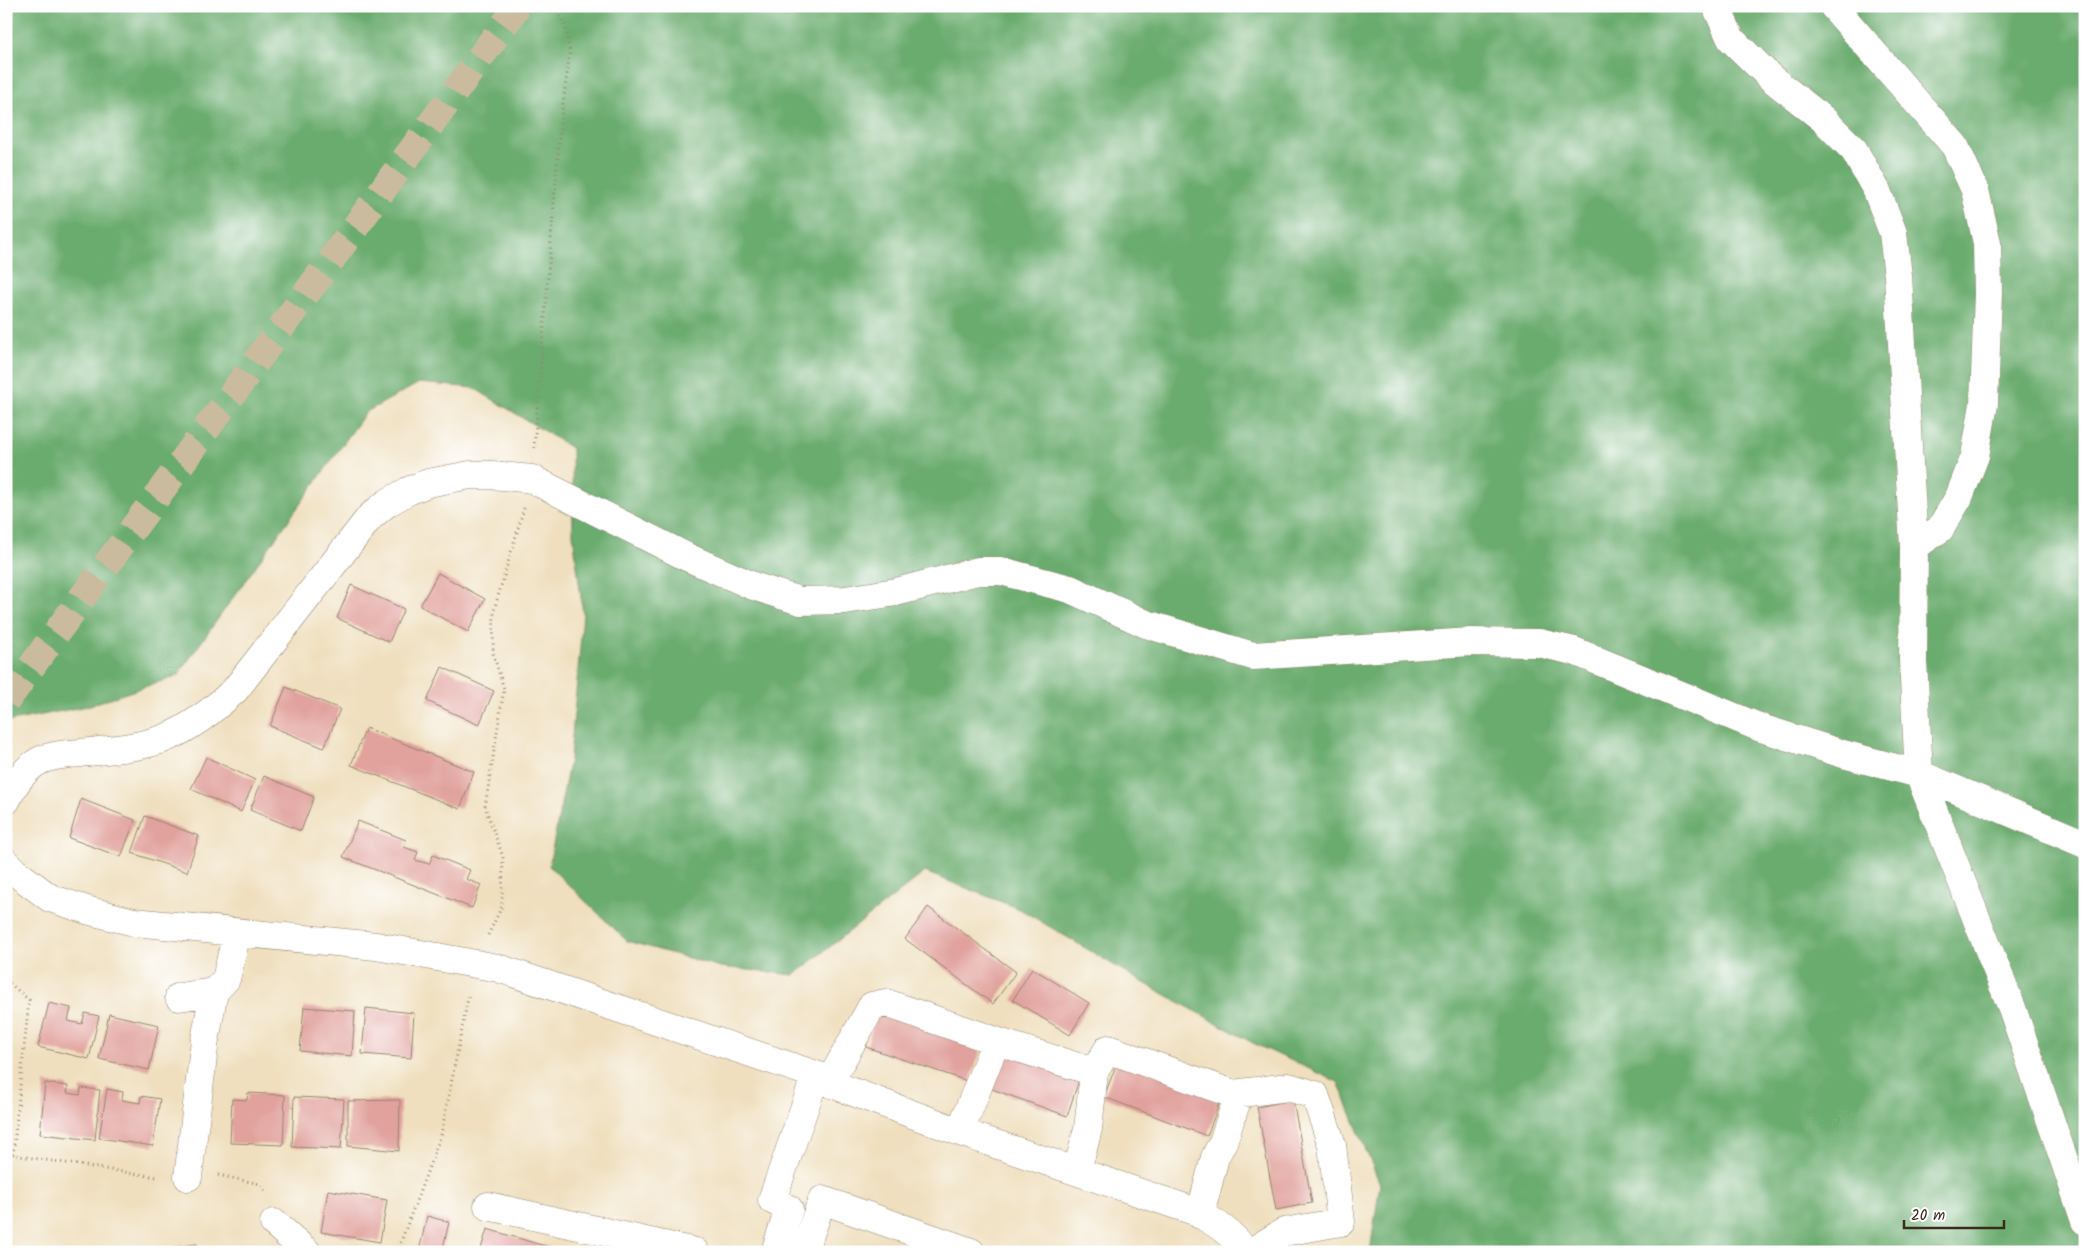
<svg xmlns="http://www.w3.org/2000/svg" width="2091" height="1258" viewBox="0 0 2091 1258" font-family="Kalam,sans-serif">
	<rect width="100%" height="100%" fill="#fff"/>
	<filter id="ink" filterUnits="userSpaceOnUse"><feTurbulence type="fractalNoise" baseFrequency=".02" numOctaves="2"/><feDisplacementMap in="SourceGraphic" scale="10" xChannelSelector="R" yChannelSelector="G"/><feConvolveMatrix kernelMatrix="1 2 1 2 8 2 1 2 1" color-interpolation-filters="sRGB"/></filter>
	<filter id="wash" filterUnits="userSpaceOnUse"><feTurbulence type="fractalNoise" baseFrequency=".0096" numOctaves="4" result="noise"/><feDisplacementMap in="SourceGraphic" scale="20" xChannelSelector="R" yChannelSelector="G"/><feGaussianBlur stdDeviation="1.12" result="paint"/><feColorMatrix in="noise" values="0 0 0 0 0 0 0 0 0 0 0 0 0 0 0 0 0 1.4 0 .05"/><feComposite in="paint" operator="in"/></filter>
	<g filter="url(#wash)">
		<rect width="100%" height="100%" fill="#efdfbe"/>
		<path fill="#6bac6e" stroke="#536b46" d="M6,6h2079v1246h-715l10,-68 -42,-102 -85,-39 -114,-63 -119,-71 -95,-37 -131,103 -73,-8 -94,-26 -78,-75 21,-107 13,-145 -10,-80 -1,-86 -98,-60 -55,-5 -53,29 -189,264 -90,30 -81,16z"/>
		<g id="blocks">
			<path fill="#e1a19c" d="M438,573l47,26 -17,33 -48,-26z
				M351,585l53,24 -15,33 -52,-24z
				M442,667l52,24 -15,34 -52,-24z
				M286,687l54,22 -16,39 -54,-22z
				M366,728l108,44 -14,37 -109,-44z
				M206,757l49,23 -14,32 -50,-23z
				M264,776l50,21 -13,34 -51,-21z
				M81,799l54,21 -14,37 -52,-19z
				M145,816l54,20 -12,36 -55,-19z
				M358,821l48,19 -2,7 14,5 -3,8 14,4 4,-9 37,15 -4,9 15,6 -9,23 -129,-51z
				M928,907l88,65 -23,32 -88,-65z
				M1032,968l57,35 -19,32 -57,-35z
				M49,1003l22,5 -3,13 14,3 3,-11 14,3 -10,43 -51,-12z
				M304,1007l51,4 -3,45 -52,-5z
				M366,1008l48,5 -3,45 -49,-4z
				M879,1010l103,36 -12,36 -104,-35z
				M109,1014l50,11 -10,45 -50,-11z
				M1002,1052l77,28 -12,36 -78,-28z
				M1118,1060l103,39 -14,37 -103,-39z
				M45,1083l23,3 -1,7 13,2 1,-7 19,2 -5,50 -55,-6z
				M107,1089l16,3 -1,8 18,3 1,-7 19,3 -7,47 -54,-8z
				M248,1093l37,2 -2,50 -53,-2 2,-44 15,1z
				M294,1097l50,2 -3,50 -49,-2z
				M400,1100l-1,51 -51,-5v-45z
				M1293,1100l19,103 -36,7 -19,-103z
				M328,1190l59,10 -7,42 -59,-10z
				M427,1216l22,6 -7,30 -22,-5z
				M487,1229l75,22v1h-82z
				M197,1244l1,8h-24l-1,-5z"/>
		</g>
	</g>
	<g filter="url(#ink)">
		<use href="#blocks" fill-opacity="0" stroke="#95846e" stroke-width="1"/>
		<g fill="none" stroke-linecap="round" stroke-linejoin="round">
			<path stroke="#cbbb9e" stroke-width="28" stroke-dasharray="28 14" stroke-linecap="butt" d="M6,701l512,-695"/>
			<g stroke="#95846e" stroke-width="29">
				<path id="minor" d="M1716,6l15,33 40,39 52,41 31,31 23,41 16,42 5,43 16,271 -1,114 6,113 93,234 73,213
					M1833,6l122,140 20,44 12,53 1,50 -4,111 -9,52 -16,41 -19,32 -26,18
					M6,801c8,-16 17,-31 33,-40 12,-6 29,-7 41,-8 27,-3 57,-5 83,-14 28,-11 50,-29 72,-49l135,-173 17,-14 21,-12 20,-8 42,-8h22l40,4 155,78 66,29 47,15 45,-1 51,-8 82,-21h23l69,18 76,35 107,32 218,-14 68,1 35,8 187,77 82,26 76,20 166,70
					M6,863l9,9 35,26 40,13 44,11 242,24 122,22 318,107 13,8 131,49 234,79c21,11 38,22 52,41
					M179,997l35,-5 12,-13 11,-46
					M1094,1072l14,-23 125,45 55,-7 27,8 17,50 9,77 -57,10 -33,20
					M829,1083l43,-77 14,-3 110,38 98,31 -6,57 -11,42
					M960,1132l36,-91
					M188,1177l17,-137 9,-48
					M488,1206l207,46
					M1200,1215l15,-58 8,-15 16,-48
					M274,1223l33,29
					M775,1252l14,-43 -17,-9 44,-125
					M804,1252l18,-52 149,52"/>
			</g>
			<path stroke="#95846e" stroke-width="3" stroke-dasharray="1 4" stroke-linecap="butt" d="M534,448l27,-331 9,-64 -4,-26 -12,-21
				M488,935l14,-29 1,-49 -18,-50 19,-118 -11,-36 1,-43 30,-102
				M6,980l23,20 -16,155 144,22
				M218,1175l42,9 6,9
				M397,1252l44,-117 28,-142"/>
			<use href="#minor" stroke="#fff" stroke-width="28"/>
		</g>
	</g>
	<rect width="2091" height="1258" fill="none" stroke="#fff" stroke-width="25"/>
	<path d="M1904 1220v8h100v-8" fill="none" stroke="#3b2a1e" stroke-width="2.5"/>
	<text x="1911" y="1220" font-size="15" fill="#3b2a1e" stroke="#ffffff" stroke-width="4" paint-order="stroke">20 m</text>
</svg>
